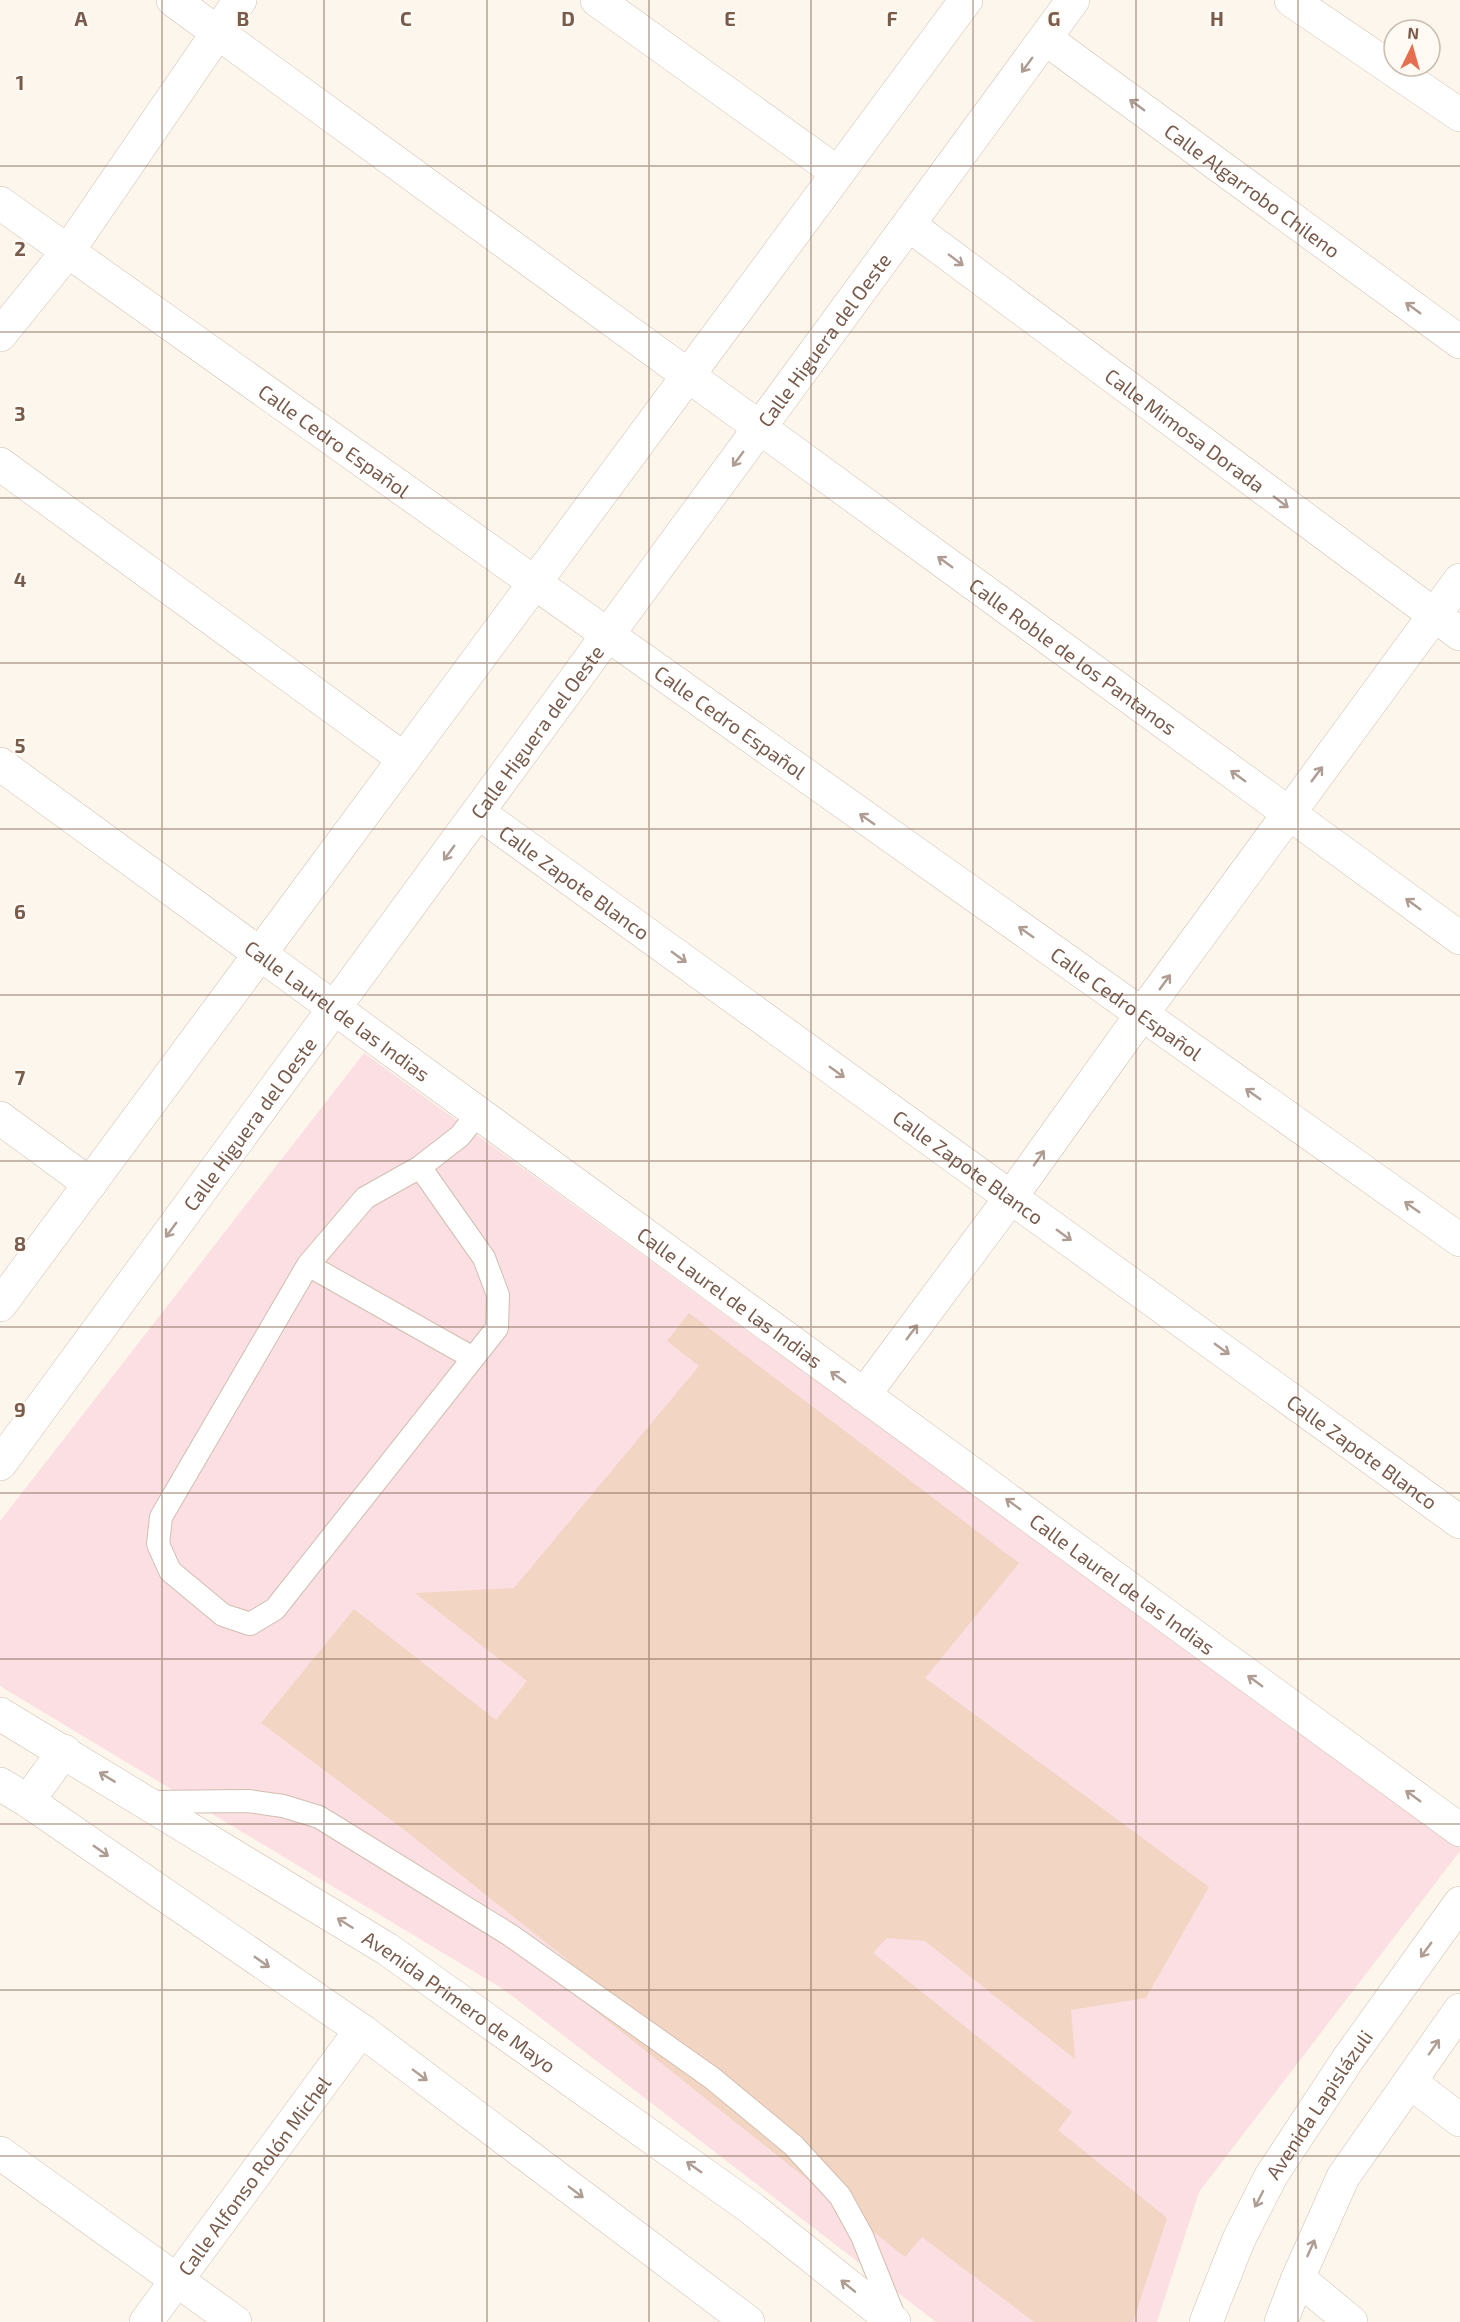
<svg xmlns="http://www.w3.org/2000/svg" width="1460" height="2322" viewBox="0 0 1460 2322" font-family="'Exo 2',sans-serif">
	<rect width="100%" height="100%" fill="#fdf6ec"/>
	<path fill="#fbdfe3" d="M364,1053l1096,795v3l-261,341 -42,130h-221l-433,-333 -503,-303v-165z"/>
	<path fill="#f3d5c3" d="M689,1313l330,250 -94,115 284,209 -63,111 -75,12 4,49 -150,-118 -38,-3 -14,15 199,159 -14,18 109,88 -34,104h-99l-112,-85 -17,20 -351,-279 14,-18 -161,-128 -146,-109 93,-114 142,111 31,-39 -112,-88 99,-5 185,-222 -32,-25z"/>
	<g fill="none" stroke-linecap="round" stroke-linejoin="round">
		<g stroke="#d1beb0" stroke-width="24">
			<path id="service" d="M420,1167l64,91 14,37 -1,33 -222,281 -25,15 -27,-9 -53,-44 -12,-27 3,-27 147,-252 57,-67 55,-31 40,-31 18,-23
				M308,1265l165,93
				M146,1802l102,-1 35,5 36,11 191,118 202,143 81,67 47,51 22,40 34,85"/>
		</g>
		<g stroke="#d1beb0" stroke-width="34">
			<g id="minor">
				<path id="s1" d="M173,0l1287,938"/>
				<path d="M597,0l241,173"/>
				<path d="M1291,0l169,115"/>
				<path id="s2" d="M1046,39l414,303"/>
				<path id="s3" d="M0,203l1460,1037"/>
				<path id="s4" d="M909,225l551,409"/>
				<path d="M0,335l68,-84 172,-251"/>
				<path d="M0,464l404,295"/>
				<path id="s5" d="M0,764l1460,1066"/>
				<path id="s6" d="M479,813l981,709"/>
				<path d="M0,1118l90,66"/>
				<path d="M0,1305l966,-1305"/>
				<path d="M864,1395l147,-198 131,-183 318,-434"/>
				<path id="s7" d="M0,1464l1073,-1464"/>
				<path id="s8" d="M0,1714l387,235 364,259 143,114"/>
				<path d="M0,1784l28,17 333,229 387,292"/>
				<path d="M28,1801l36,-50"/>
				<path d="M1410,2082l50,38"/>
				<path d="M0,2153l235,169"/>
				<path d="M1298,2278l53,44"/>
				<path id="s9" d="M146,2322l215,-292"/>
			</g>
		</g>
		<g stroke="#d1beb0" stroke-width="34">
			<g id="tertiary">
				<path id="s10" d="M1206,2322l33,-83 32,-63 77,-117 112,-156"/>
				<path d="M1281,2322l17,-44 45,-101 117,-167"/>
			</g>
		</g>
		<use href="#service" stroke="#fff" stroke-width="22"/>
		<use href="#minor" stroke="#fff" stroke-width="33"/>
		<use href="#tertiary" stroke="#fff" stroke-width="33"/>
	</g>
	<defs><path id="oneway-shaft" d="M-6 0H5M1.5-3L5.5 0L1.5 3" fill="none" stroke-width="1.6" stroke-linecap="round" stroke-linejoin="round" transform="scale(1.5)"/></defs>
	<g stroke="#af9d94">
		<use href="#oneway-shaft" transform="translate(1027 65) rotate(126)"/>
		<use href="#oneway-shaft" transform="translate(1137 105) rotate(-144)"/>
		<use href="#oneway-shaft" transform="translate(956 260) rotate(37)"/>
		<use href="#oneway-shaft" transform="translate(1413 308) rotate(-144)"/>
		<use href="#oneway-shaft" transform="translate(738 459) rotate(126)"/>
		<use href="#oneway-shaft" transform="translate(1281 502) rotate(37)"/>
		<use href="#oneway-shaft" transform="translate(945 562) rotate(-144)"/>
		<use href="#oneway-shaft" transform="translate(1317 774) rotate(-53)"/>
		<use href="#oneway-shaft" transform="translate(1238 776) rotate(-144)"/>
		<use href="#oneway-shaft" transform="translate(867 819) rotate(-145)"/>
		<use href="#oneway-shaft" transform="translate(449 853) rotate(126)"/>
		<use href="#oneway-shaft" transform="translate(1413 904) rotate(-144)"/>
		<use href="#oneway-shaft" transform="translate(1026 932) rotate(-145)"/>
		<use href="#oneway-shaft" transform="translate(679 957) rotate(36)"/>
		<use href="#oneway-shaft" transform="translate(1165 982) rotate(-54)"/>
		<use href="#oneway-shaft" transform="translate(837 1072) rotate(36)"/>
		<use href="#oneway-shaft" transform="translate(1253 1094) rotate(-145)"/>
		<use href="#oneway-shaft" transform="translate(1039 1158) rotate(-55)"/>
		<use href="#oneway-shaft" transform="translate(1412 1207) rotate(-145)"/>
		<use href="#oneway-shaft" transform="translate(171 1230) rotate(126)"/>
		<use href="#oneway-shaft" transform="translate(1064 1235) rotate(36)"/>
		<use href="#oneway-shaft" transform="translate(912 1332) rotate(-53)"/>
		<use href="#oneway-shaft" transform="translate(1222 1349) rotate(36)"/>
		<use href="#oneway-shaft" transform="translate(838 1377) rotate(-144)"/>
		<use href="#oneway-shaft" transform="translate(1013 1504) rotate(-144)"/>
		<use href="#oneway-shaft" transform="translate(1255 1681) rotate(-144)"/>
		<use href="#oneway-shaft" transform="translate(107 1777) rotate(-149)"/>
		<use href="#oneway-shaft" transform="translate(1413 1796) rotate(-144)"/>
		<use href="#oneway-shaft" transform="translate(101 1851) rotate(35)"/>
		<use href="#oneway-shaft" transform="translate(345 1923) rotate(-148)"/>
		<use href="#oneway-shaft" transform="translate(1426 1950) rotate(126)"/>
		<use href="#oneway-shaft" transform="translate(262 1962) rotate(35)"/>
		<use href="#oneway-shaft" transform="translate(1434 2047) rotate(-55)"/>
		<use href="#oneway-shaft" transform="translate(420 2075) rotate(37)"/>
		<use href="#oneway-shaft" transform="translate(694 2167) rotate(-145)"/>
		<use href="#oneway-shaft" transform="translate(576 2192) rotate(37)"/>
		<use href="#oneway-shaft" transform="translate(1259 2199) rotate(117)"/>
		<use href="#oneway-shaft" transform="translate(1311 2248) rotate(-66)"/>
		<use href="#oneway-shaft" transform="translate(848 2286) rotate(-141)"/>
	</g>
	<path fill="none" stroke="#7a5c4d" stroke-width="1.5" stroke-opacity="0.55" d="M162,0v2322M324,0v2322M487,0v2322M649,0v2322M811,0v2322M973,0v2322M1136,0v2322M1298,0v2322M0,166h1460M0,332h1460M0,498h1460M0,663h1460M0,829h1460M0,995h1460M0,1161h1460M0,1327h1460M0,1493h1460M0,1659h1460M0,1824h1460M0,1990h1460M0,2156h1460"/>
	<g text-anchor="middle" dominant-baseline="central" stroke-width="5" stroke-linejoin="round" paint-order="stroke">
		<g font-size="20" fill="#7a5c4d" stroke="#fffaf3">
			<text stroke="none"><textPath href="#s2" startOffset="256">Calle Algarrobo Chileno</textPath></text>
			<text stroke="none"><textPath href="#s7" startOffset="1394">Calle Higuera del Oeste</textPath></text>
			<text stroke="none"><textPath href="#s4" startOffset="344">Calle Mimosa Dorada</textPath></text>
			<text stroke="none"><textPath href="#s3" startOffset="410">Calle Cedro Español</textPath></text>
			<text stroke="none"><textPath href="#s1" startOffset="1114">Calle Roble de los Pantanos</textPath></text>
			<text stroke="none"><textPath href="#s3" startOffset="896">Calle Cedro Español</textPath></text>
			<text stroke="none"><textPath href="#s7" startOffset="908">Calle Higuera del Oeste</textPath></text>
			<text stroke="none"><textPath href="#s6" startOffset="118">Calle Zapote Blanco</textPath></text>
			<text stroke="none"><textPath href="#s3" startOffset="1382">Calle Cedro Español</textPath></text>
			<text stroke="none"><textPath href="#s5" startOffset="418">Calle Laurel de las Indias</textPath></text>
			<text stroke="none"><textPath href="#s7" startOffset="422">Calle Higuera del Oeste</textPath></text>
			<text stroke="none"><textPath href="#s6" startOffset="604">Calle Zapote Blanco</textPath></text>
			<text stroke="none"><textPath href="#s5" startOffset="904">Calle Laurel de las Indias</textPath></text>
			<text stroke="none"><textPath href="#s6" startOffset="1090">Calle Zapote Blanco</textPath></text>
			<text stroke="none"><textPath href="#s5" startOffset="1390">Calle Laurel de las Indias</textPath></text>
			<text stroke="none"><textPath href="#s8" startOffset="542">Avenida Primero de Mayo</textPath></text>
			<text stroke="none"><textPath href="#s10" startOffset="246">Avenida Lapislázuli</textPath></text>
			<text stroke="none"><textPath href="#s9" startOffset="182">Calle Alfonso Rolón Michel</textPath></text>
		</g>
	</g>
	<g font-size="20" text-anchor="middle" font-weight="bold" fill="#7a5c4d" stroke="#fffaf3" stroke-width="5" stroke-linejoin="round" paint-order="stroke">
		<text x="81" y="26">A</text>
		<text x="243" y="26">B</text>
		<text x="406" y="26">C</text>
		<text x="568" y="26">D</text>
		<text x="730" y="26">E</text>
		<text x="892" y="26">F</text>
		<text x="1054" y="26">G</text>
		<text x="1217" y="26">H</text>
		<text x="20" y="90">1</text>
		<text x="20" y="256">2</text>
		<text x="20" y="421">3</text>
		<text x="20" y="587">4</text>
		<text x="20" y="753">5</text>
		<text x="20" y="919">6</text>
		<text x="20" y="1085">7</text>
		<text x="20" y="1251">8</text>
		<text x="20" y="1417">9</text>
	</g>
	<g transform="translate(1412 48) rotate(5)"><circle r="28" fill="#fffaf3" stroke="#cabbb1" stroke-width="1.5"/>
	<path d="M0-4.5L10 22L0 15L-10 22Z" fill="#e76f51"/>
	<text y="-9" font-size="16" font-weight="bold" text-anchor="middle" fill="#7a5c4d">N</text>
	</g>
</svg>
